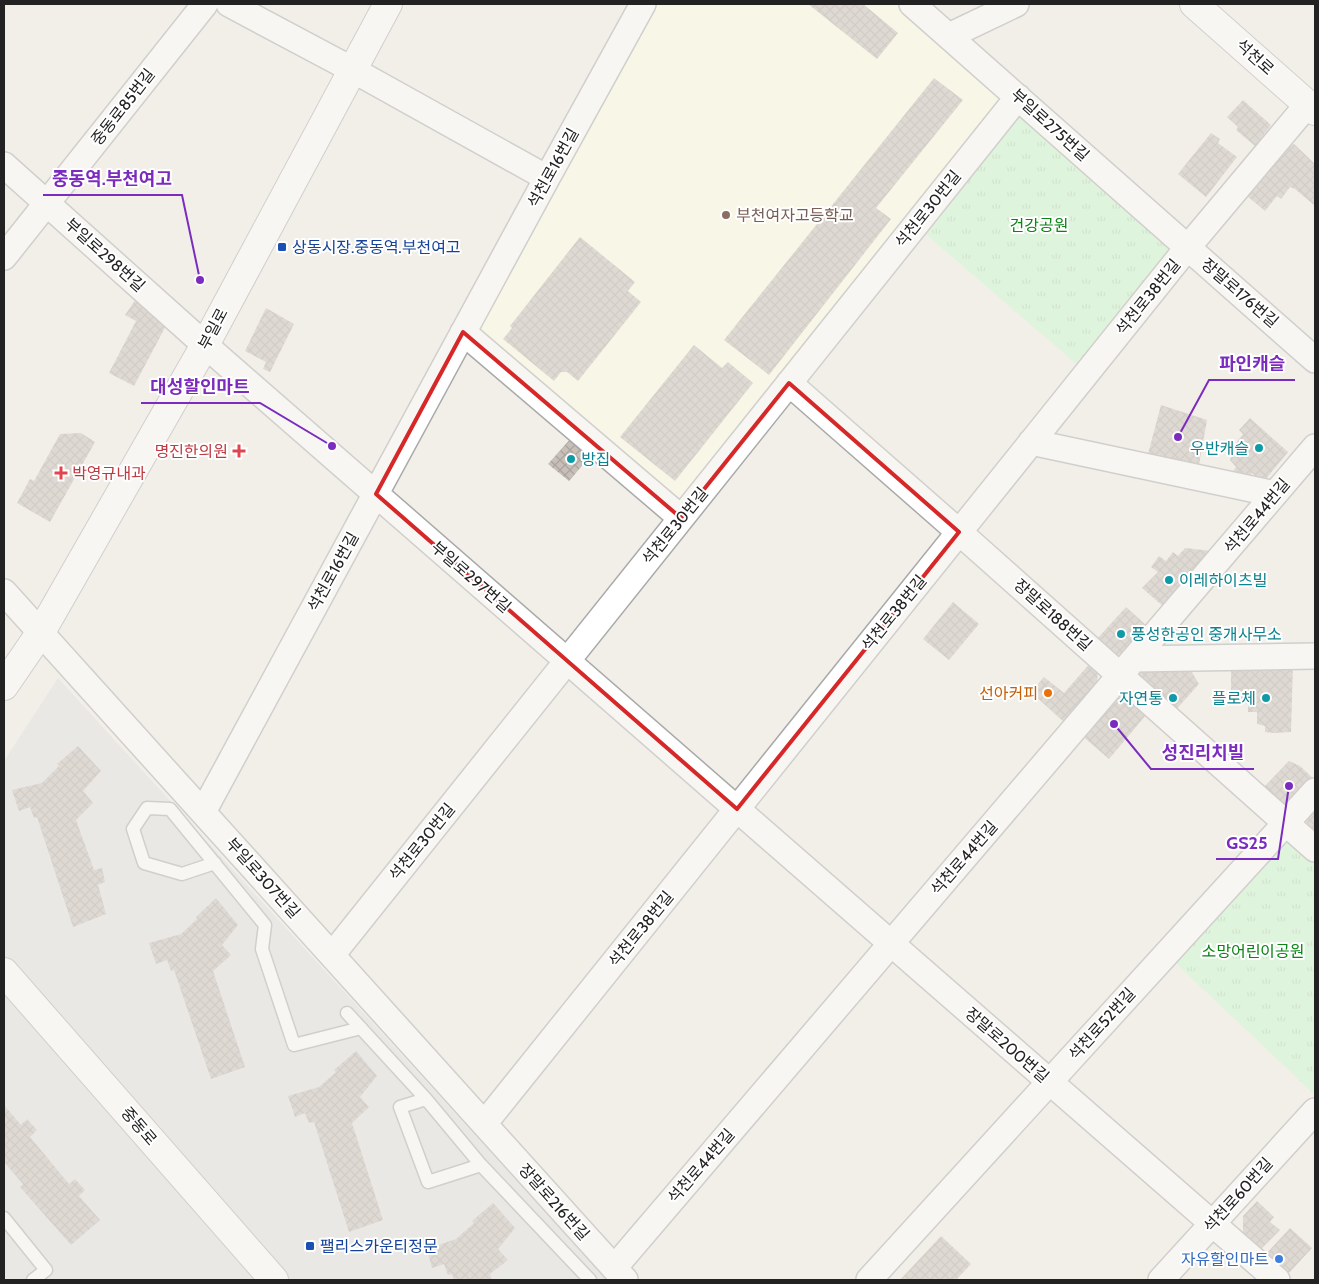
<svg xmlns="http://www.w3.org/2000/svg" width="1319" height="1284" viewBox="0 0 1319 1284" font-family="Cabin,'Noto Sans KR',sans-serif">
	<defs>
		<pattern id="park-tufts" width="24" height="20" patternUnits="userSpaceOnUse" patternTransform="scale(1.25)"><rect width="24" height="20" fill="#c8facc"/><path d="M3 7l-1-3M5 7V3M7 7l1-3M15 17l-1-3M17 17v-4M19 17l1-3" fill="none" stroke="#acd6af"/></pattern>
		<pattern id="building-cross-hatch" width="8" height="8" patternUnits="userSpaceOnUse" patternTransform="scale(1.25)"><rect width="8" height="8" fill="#c7bfb8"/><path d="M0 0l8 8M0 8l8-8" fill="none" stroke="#aba49e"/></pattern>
	</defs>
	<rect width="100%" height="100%" fill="#f2efe9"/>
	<path fill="#e0dfdf" d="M58,678l549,602h-603v-519z"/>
	<path fill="#ffffe5" d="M643,4h268l107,93 -337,421 -218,-186z"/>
	<path fill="url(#park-tufts)" d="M1018,97l170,150 -101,126 -172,-148z
		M1285,823l30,26v246l-149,-141z"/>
	<path fill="url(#building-cross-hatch)" d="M808,4h55l35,29 -21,26z
		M934,78l29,22 -87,108 15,11 -122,156 -45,-35z
		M1243,100l28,25 -16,21 -19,-16 2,-3 -11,-10z
		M1211,133l9,6 -2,4 19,14 -31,40 -28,-23z
		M1294,144l21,20v42l-20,-17 -5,-2 -9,12 -4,-3 -12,15 -18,-15 43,-51z
		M580,237l55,45 -7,9 13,11 -63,79 -11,-9h-6l-7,9 -51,-42 9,-11 -2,-2z
		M138,296l30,26 -34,64 -25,-13 27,-52 -11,-6z
		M266,308l28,16 -24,48 -7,-3 3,-7 -21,-11z
		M694,345l28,23 6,-6 25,21 -78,98 -55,-44z
		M1161,405l46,15 -8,45 -51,-11z
		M1250,418l38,34 -22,27h-7l-7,-6 -7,7 -15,-5 6,-8 -6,-7 6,-17 7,-9 -4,-4z
		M81,433l14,9 -45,80 -33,-19 13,-24 4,2 26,-47z
		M573,436l20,17 -24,28 -21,-17z
		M1185,548l27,3 -48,56 -22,-19 16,-16 -7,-5 8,-11 7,5 7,-9 5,4z
		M953,602l26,22 -30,36 -26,-21z
		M1126,607l21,19 -23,27 -12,4 -17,-16z
		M1092,661l6,5 -1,22 -31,36 -35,-32 13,-15 20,16z
		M1293,663l-2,69 -17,1 -9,-1v-6l-8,-2v-12h-9v-8l-8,-2 1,-9 -10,-3v-26z
		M1140,666l50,3 9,15 -25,28 -41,-38z
		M1127,696l20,18 -38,45 -29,-25 31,-36z
		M78,746l23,25 -18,20 10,12 -17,17 18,50 8,-2 3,14 -7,3 8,29 -33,13 -36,-110 -3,1 -4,-11 -11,4 -7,-21 30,-7 17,-17 -2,-2z
		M1289,761l11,5 15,14 -29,31 -24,-22z
		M1315,810v31l-2,-2 -7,-19z
		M216,898l22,27 -16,20 9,10 -18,16 32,96 -34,12 -37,-109 -3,1 -4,-11 -11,4 -7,-21 32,-9 16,-15 -1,-2z
		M356,1051l21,25 -17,21 9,10 -17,16 31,97 -34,12 -35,-110 -5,1 -4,-10 -10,4 -7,-21 31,-9 17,-15 -2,-2z
		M4,1105l17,20 6,-6 10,11 -7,7 39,47 6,-5 10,11 -6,6 21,24 -29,25 -51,-58 3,-3 -19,-22z
		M1257,1201l17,16 -4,5 10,8 -19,19 -18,-16v-17z
		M493,1203l22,25 -17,21 10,11 -18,14 2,6h-38l-2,-6 -4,1 -4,-11 -12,4 -5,-19 29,-10 18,-16 -2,-2z
		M1290,1228l22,20 -23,25 -22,-20z
		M941,1236l30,28 -15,16h-56z"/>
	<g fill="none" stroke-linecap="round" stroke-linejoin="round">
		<g stroke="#a9a9a9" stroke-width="15">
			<path id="service" d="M215,863l-33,11 -38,-11 -11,-34 14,-21 23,1 95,116 -3,24 32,96 67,-17
				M347,1013l79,86
				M481,1165l-53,17 -28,-75 26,-8 55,66 109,115
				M4,1218l42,52 -13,10"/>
		</g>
		<g stroke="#a9a9a9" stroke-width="28">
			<path id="minor" d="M229,4l124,66 194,108
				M912,4l403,356
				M949,36l67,-32
				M4,165l201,180 1072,935
				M4,257l201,-253
				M463,332l218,186
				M789,383l170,149 356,317
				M1031,442l244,52
				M4,592l621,688
				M1134,659l181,-3
				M203,812l344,-634 96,-174
				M332,955l686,-858
				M484,1124l704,-877 120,-143
				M614,1268l701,-821
				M869,1280l446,-489
				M1161,1280l154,-169"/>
		</g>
		<g stroke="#a9a9a9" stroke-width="30">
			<path id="tertiary" d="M1194,4l121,107
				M4,686l37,-54 164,-287 183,-341
				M4,972l270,308"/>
		</g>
		<use href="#service" stroke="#fff" stroke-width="12"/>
		<use href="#minor" stroke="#fff" stroke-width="25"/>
		<use href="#tertiary" stroke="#fff" stroke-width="28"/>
	</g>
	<path d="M0 0H1319V1284H0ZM463,332l218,186 108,-135 170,149 -222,277 -361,-315z" fill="#f2efe9" fill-opacity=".55" fill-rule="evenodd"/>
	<path fill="none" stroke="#d62828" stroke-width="4" stroke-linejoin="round" d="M463,332l218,186 108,-135 170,149 -222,277 -361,-315z"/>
	<circle fill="#8d6e63" stroke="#fff" stroke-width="2" cx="726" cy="215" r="5"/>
	<g fill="#1a4fb4" stroke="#fff" stroke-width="2">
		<rect x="277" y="242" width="10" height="10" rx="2.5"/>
		<rect x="305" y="1241" width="10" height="10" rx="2.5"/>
	</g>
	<g fill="#0f9aa8" stroke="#fff" stroke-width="2">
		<circle cx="1259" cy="448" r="5"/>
		<circle cx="571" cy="459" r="5"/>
		<circle cx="1169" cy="580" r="5"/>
		<circle cx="1121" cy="634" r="5"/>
		<circle cx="1173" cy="698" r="5"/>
		<circle cx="1266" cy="698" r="5"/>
	</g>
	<g fill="#e0444e" stroke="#fff" stroke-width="2">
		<path d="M236.5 443.5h5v5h5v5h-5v5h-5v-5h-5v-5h5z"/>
		<path d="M58.5 465.5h5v5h5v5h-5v5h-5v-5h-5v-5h5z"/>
	</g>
	<circle fill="#e8710a" stroke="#fff" stroke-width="2" cx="1048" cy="693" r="5"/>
	<circle fill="#3f7fe0" stroke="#fff" stroke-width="2" cx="1279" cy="1259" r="5"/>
	<g text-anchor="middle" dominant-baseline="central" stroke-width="4" stroke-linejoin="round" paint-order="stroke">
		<g font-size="16" fill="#222" stroke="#fff">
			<text transform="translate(1255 57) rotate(42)">석천로</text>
			<text transform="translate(123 107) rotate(-52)">중동로85번길</text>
			<text transform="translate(1050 125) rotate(42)">부일로275번길</text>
			<text transform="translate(553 168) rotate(-61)">석천로16번길</text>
			<text transform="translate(928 209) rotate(-51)">석천로30번길</text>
			<text transform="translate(105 255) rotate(42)">부일로298번길</text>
			<text transform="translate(1240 293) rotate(41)">장말로176번길</text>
			<text transform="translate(1148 297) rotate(-51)">석천로38번길</text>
			<text transform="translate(213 329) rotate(-62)">부일로</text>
			<text transform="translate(1257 516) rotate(-50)">석천로44번길</text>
			<text transform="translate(675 526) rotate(-51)">석천로30번길</text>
			<text transform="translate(333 572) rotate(-61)">석천로16번길</text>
			<text transform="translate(471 577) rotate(41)">부일로297번길</text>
			<text transform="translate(894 613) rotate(-51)">석천로38번길</text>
			<text transform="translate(1053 615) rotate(42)">장말로188번길</text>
			<text transform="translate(422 842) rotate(-51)">석천로30번길</text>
			<text transform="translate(964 858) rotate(-49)">석천로44번길</text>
			<text transform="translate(263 878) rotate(48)">부일로307번길</text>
			<text transform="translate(641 929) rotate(-51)">석천로38번길</text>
			<text transform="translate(1102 1024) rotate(-48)">석천로52번길</text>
			<text transform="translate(1007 1045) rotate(41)">장말로200번길</text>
			<text transform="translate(139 1126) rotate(49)">중동로</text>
			<text transform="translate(701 1166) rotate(-49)">석천로44번길</text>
			<text transform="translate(1238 1195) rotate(-48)">석천로60번길</text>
			<text transform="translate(554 1202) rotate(48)">장말로216번길</text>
		</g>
		<g font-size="16" fill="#785e54" stroke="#fff" text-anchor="start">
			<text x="736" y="215">부천여자고등학교</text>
		</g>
		<g font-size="16" fill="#0c8416" stroke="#fff">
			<text x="1039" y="225">건강공원</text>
			<text x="1253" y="951">소망어린이공원</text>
		</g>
		<g font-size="16" fill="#164399" stroke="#fff" text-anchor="start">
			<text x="292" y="247">상동시장.중동역.부천여고</text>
			<text x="320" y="1246">팰리스카운티정문</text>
		</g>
		<g font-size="16" fill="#0d838f" stroke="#fff" text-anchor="end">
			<text x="1249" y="448">우반캐슬</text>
			<text x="581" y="459" text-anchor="start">방집</text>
			<text x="1179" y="580" text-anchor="start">이레하이츠빌</text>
			<text x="1131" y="634" text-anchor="start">풍성한공인 중개사무소</text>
			<text x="1163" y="698">자연통</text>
			<text x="1256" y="698">플로체</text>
		</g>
		<g font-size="16" fill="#be3a42" stroke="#fff" text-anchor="end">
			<text x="228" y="451">명진한의원</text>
			<text x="72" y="473" text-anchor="start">박영규내과</text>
		</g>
		<g font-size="16" fill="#c56008" stroke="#fff" text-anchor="end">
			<text x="1038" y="693">선아커피</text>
		</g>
		<g font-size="16" fill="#366cbe" stroke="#fff" text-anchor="end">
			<text x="1269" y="1259">자유할인마트</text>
		</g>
	</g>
	<path fill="none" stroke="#7b2cbf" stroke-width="2" d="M200 280L182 195H43M1178 437L1209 380H1295M332 446L260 403H141M1114 724L1151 769H1254M1289 786L1278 859H1216"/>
	<g fill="#7b2cbf" stroke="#fff" stroke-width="2">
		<circle cx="200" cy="280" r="5"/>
		<circle cx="1178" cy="437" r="5"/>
		<circle cx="332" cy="446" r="5"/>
		<circle cx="1114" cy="724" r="5"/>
		<circle cx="1289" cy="786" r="5"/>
	</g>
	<g font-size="18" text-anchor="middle" font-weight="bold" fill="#7b2cbf" stroke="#fff" stroke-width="4" stroke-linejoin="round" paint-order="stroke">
		<text x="112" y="185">중동역.부천여고</text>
		<text x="1252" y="370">파인캐슬</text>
		<text x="200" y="393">대성할인마트</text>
		<text x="1203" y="759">성진리치빌</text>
		<text x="1247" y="849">GS25</text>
	</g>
	<rect width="1319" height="1284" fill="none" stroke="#222222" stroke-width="10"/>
</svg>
